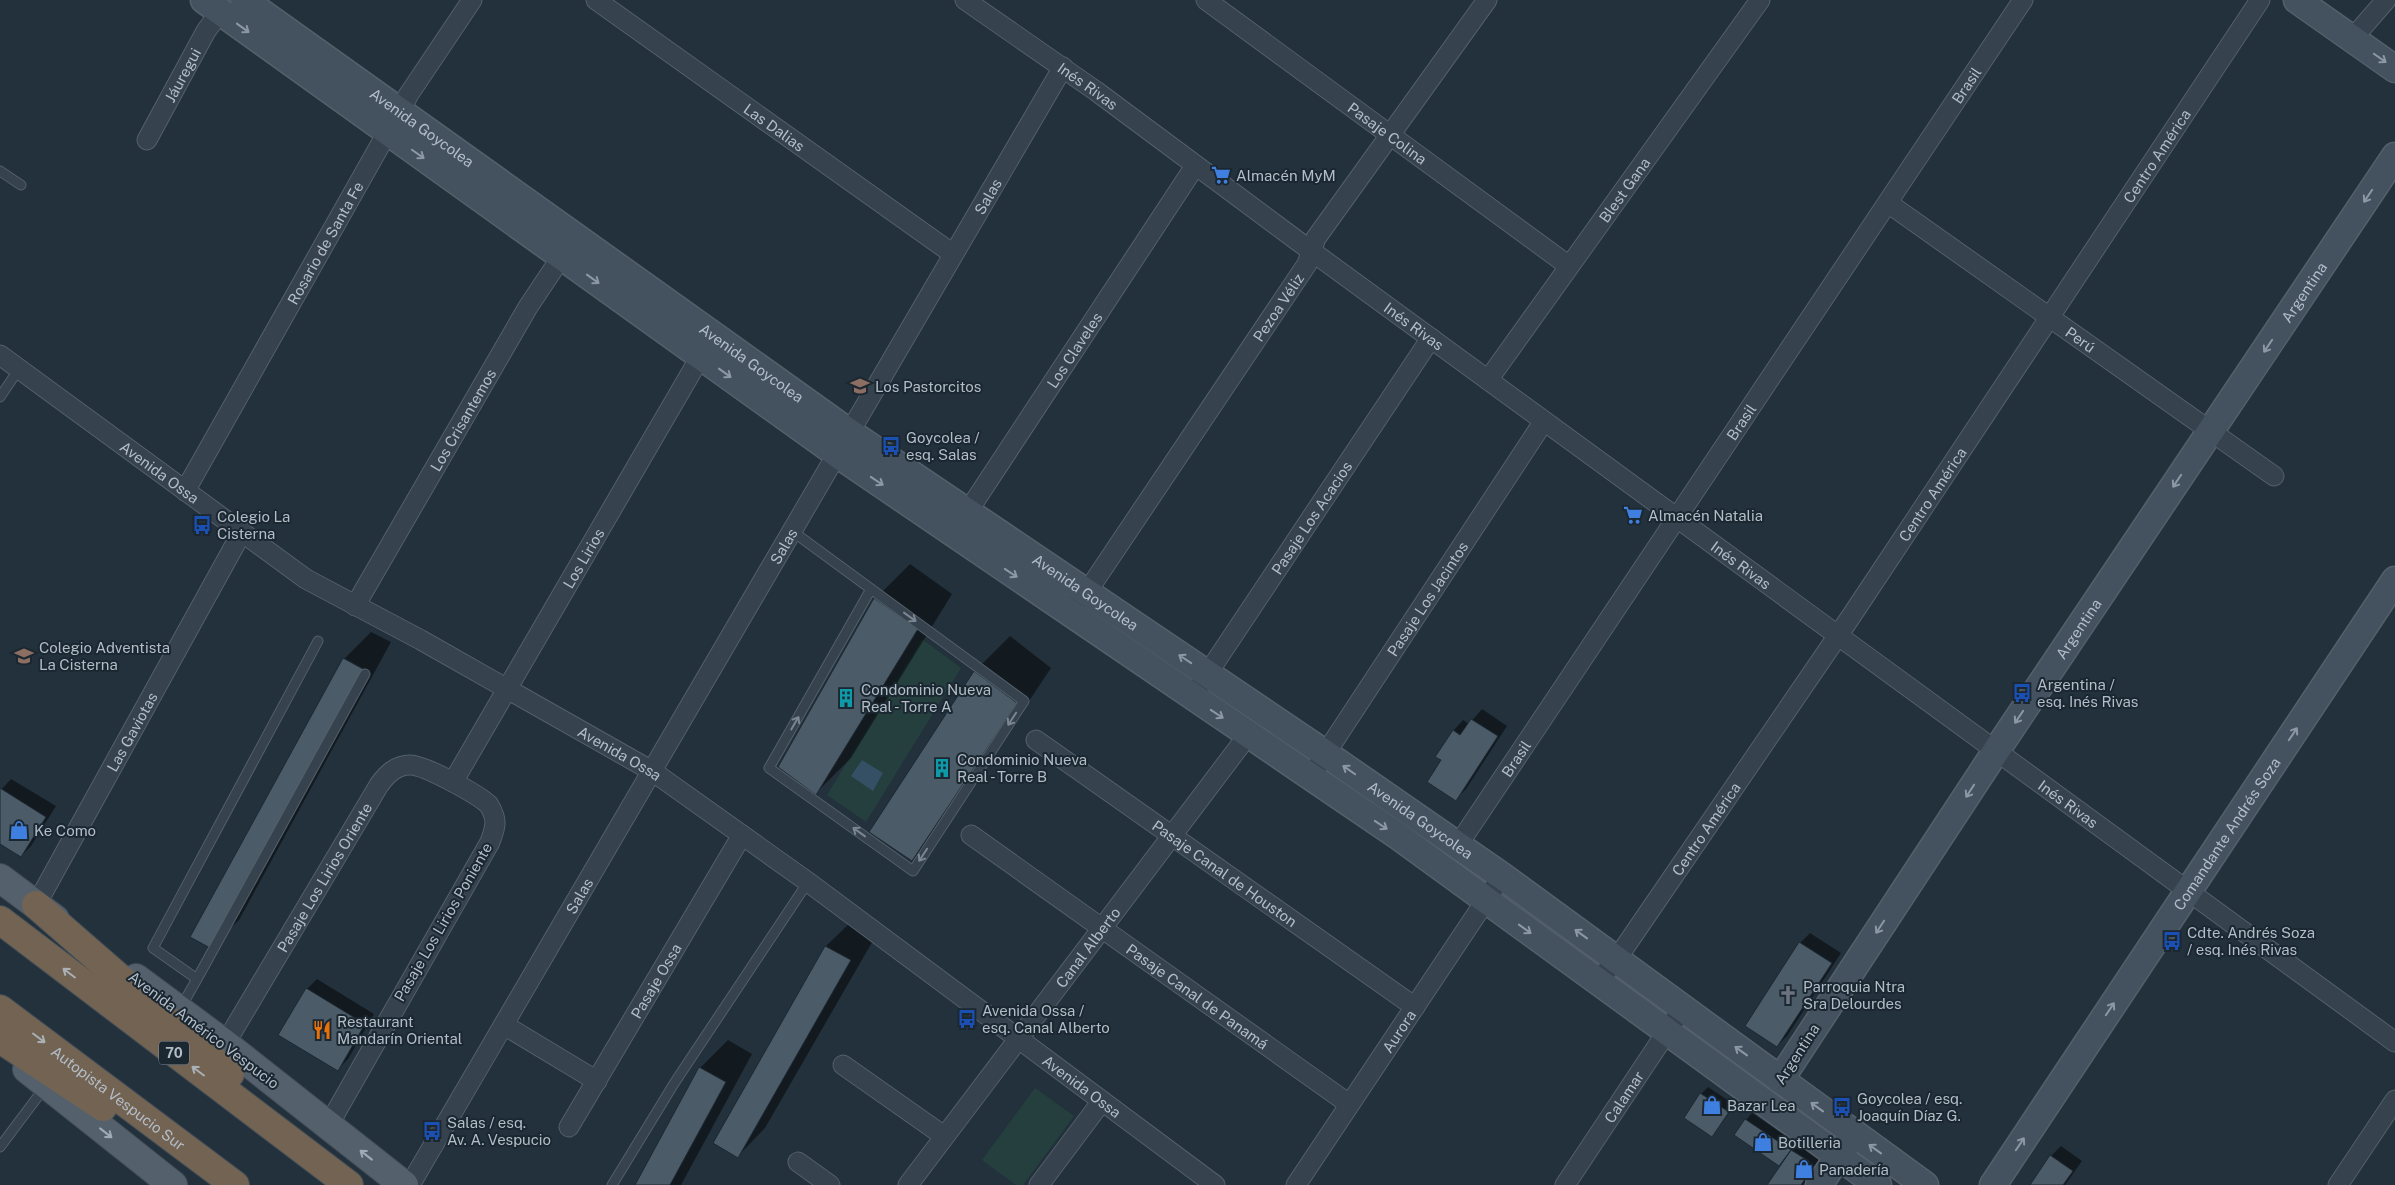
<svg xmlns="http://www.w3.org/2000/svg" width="2395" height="1185" viewBox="0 0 2395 1185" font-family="'Public Sans',sans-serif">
	<rect width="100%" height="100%" fill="#22313c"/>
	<path fill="#253f3e" d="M922,639l39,29 -95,154 -39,-27z
		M1035,1088l39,28 -51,69h-7l-34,-25z"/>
	<path fill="#354f64" d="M862,760l21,13 -10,18 -22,-15z"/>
	<path fill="#0007" d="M910,564l42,30 -101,164 -35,35 59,-194z
		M371,632l20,10 -152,278 -28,28 133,-289z
		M1010,636l41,32 -104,156 -35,35 -41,-28 104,-160z
		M1482,709l25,17 -41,63 -10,10 -13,-39 11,-30 9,-10 6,4z
		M11,779l45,27 -25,40 -10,10 -21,-13v-52z
		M854,919l24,13 -113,196 -27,28 -24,-14 112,-196z
		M1810,933l31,20 -54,83 -10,10 23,-103z
		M317,979l57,35 -26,45 -10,10 -31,-80z
		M728,1040l24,14 -71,131h-44l63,-117z
		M1708,1087l27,18 -23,31 -11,-42z
		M1752,1113l44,30 -2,5 8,-8 16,11 1,11 -16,23h-35l16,-24 -5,3 -33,-44z
		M2061,1146l21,15 -17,24h-34l20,-29z"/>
	<path fill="#4b5b68" stroke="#1d2933" d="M874,598l44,31 -102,166 -38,-28z
		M343,658l22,12 -153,279 -22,-12z
		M974,671l43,32 -105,158 -43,-29z
		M1471,719l27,17 -42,65 -29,-19 14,-22 -6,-3 18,-27 7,5z
		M0,788l46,29 -25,40 -21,-13z
		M1799,942l33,21 -55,84 -32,-21z
		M825,946l26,14 -113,198 -25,-15z
		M306,988l59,36 -27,47 -60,-36z
		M699,1067l27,15 -56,103h-35z
		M1700,1093l29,19 -17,25 -28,-19z
		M1745,1119l46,31 -12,16 -45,-31z
		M1791,1150l18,11v12l-8,12h-34z
		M2050,1155l23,16 -10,14h-33z"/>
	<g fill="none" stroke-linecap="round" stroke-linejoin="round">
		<g stroke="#54606a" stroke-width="11">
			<path id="lane" d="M0,171l21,14
				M0,397l19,-28
				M792,531l232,170 -111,170 -144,-103 102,-179
				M318,641l-165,307 44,31 168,-305
				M181,1007l16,-28
				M0,1147l45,-60
				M612,1185l63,-103 133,-200"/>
		</g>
		<g stroke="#54606a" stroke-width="21">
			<g id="street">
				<path id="s1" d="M596,0l357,254"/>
				<path id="s2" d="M965,0l131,91 203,151 1096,800"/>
				<path id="s3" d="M1206,0l363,266"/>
				<path d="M2352,39l34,-39"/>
				<path id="s4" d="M147,140l59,-109 14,-19"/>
				<path id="s5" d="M1888,203l386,273"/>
				<path id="s6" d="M0,355l306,224 115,61 231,131 156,111 407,303"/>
				<path id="s7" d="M1488,380l272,-380"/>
				<path id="s8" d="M185,491l224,-397 63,-94"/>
				<path id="s9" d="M961,522l234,-356"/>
				<path id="s10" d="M1078,600l9,-8 220,-328 9,-26 171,-238"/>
				<path id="s11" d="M355,606l173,-299 40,-60"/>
				<path id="s12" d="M1200,685l231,-347"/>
				<path id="s13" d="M1036,740l379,267"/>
				<path id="s14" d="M1318,765l226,-344"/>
				<path id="s15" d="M453,782l253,-435"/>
				<path id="s16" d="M971,835l378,269"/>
				<path id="s17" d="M1458,845l565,-845"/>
				<path id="s18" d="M36,905l206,-373"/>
				<path id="s19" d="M1597,982l19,-22 236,-345 408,-615"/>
				<path d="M504,1025l93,56"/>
				<path id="s20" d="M225,1044l154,-259c8,-11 17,-20 31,-20 15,0 69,30 79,40 2,3 4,8 5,11 3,9 -1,17 -4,26l-162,284"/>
				<path d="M843,1065l101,71"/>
				<path id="s21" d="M569,1127l173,-292"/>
				<path d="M798,1162l32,23"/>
				<path id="s22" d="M410,1185l653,-1118"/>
				<path id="s23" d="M908,1185l340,-450"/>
				<path d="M1039,1185l63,-84"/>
				<path id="s24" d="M1296,1185l206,-309"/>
				<path id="s25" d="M1565,1185l117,-176"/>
				<path d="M2338,1185l57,-85"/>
			</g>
		</g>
		<g stroke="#54606a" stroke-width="29">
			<g id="secondary">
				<path d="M204,0l633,454 561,382 480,349"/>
				<path id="s26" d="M244,0l605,432 477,322 176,122 423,309"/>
				<path d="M2297,0l98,69"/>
				<path id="s27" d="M1780,1080l216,-329 399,-595"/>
				<path d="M1819,1185l29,-43"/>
				<path id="s28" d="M1993,1185l402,-605"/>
			</g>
		</g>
		<g stroke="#424e58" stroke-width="30">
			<path id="primary" d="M0,878l55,41
				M136,978l89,66 179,141
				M27,1069l146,116"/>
		</g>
		<g stroke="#414d57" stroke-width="30">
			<g id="highway">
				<path d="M36,905l194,169"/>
				<path d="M0,920l349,265"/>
				<path id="s29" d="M0,1009l235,176"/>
				<path d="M0,1039l103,68"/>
			</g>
		</g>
		<use href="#lane" stroke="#36424d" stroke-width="9"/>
		<use href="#street" stroke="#36424d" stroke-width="19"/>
		<use href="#secondary" stroke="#445260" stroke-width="26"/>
		<use href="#primary" stroke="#54616d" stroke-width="28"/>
		<use href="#highway" stroke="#736353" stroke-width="28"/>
	</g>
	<defs><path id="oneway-shaft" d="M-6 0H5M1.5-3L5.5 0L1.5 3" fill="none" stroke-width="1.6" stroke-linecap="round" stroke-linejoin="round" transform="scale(1.25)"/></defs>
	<g stroke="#8c98a4">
		<use href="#oneway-shaft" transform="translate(243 28) rotate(36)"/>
		<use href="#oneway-shaft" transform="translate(2380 58) rotate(35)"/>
		<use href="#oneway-shaft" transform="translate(418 154) rotate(35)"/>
		<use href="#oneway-shaft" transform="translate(2368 196) rotate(124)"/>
		<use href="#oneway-shaft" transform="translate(593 279) rotate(36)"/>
		<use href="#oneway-shaft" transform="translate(2268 346) rotate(124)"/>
		<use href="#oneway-shaft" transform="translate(725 373) rotate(36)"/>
		<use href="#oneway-shaft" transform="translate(877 481) rotate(34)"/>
		<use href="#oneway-shaft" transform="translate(2177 481) rotate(124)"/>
		<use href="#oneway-shaft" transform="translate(1011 573) rotate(34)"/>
		<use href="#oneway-shaft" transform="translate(1185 659) rotate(-146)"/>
		<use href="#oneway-shaft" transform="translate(1217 714) rotate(34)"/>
		<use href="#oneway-shaft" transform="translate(2019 717) rotate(124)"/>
		<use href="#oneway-shaft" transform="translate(2293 734) rotate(-56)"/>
		<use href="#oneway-shaft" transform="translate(1349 770) rotate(-145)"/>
		<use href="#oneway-shaft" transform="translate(1970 791) rotate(123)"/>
		<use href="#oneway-shaft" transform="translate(1381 825) rotate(34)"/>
		<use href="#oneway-shaft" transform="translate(1880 927) rotate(123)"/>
		<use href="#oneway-shaft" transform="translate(1525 929) rotate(36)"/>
		<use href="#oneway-shaft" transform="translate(1581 934) rotate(-144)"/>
		<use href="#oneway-shaft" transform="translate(2110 1009) rotate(-56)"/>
		<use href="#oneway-shaft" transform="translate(1741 1051) rotate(-144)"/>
		<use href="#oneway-shaft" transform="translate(1817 1107) rotate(-144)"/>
		<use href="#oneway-shaft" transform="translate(2020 1144) rotate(-56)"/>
		<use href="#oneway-shaft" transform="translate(1875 1149) rotate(-144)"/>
	</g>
	<g stroke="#7a8691">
		<use href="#oneway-shaft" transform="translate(910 617) rotate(36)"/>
		<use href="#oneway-shaft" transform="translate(1012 719) rotate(123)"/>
		<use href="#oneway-shaft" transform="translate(795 723) rotate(-60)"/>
		<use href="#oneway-shaft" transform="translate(859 832) rotate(-144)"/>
		<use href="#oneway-shaft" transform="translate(923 855) rotate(123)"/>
	</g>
	<g stroke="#a9b0b6">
		<use href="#oneway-shaft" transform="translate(69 973) rotate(-143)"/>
		<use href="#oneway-shaft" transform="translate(39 1038) rotate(37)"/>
		<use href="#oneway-shaft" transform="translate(198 1071) rotate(-143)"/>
	</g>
	<g stroke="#9fabb6">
		<use href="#oneway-shaft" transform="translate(106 1133) rotate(38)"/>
		<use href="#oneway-shaft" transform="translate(366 1155) rotate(-142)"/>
	</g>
	<defs>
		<g id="supermarket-bare" transform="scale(1.5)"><path d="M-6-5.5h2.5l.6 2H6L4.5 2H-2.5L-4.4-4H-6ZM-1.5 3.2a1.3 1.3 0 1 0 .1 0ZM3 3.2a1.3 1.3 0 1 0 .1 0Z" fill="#3f7fe0" stroke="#1b2731" stroke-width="2.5" paint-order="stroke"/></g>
		<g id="school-bare" transform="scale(1.5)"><path d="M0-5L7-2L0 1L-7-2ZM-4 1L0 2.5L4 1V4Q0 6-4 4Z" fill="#8d6e63" stroke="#1b2731" stroke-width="2.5" paint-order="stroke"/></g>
		<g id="bus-bare" transform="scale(1.5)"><path d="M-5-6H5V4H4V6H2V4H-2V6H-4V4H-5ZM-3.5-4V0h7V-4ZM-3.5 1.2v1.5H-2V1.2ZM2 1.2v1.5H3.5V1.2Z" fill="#1a4fb4" stroke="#1b2731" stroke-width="2.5" paint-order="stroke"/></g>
		<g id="building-bare" transform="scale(1.5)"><path d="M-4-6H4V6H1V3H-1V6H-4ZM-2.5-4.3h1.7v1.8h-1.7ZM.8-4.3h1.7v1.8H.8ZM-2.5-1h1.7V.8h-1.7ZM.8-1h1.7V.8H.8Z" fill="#0f9aa8" stroke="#1b2731" stroke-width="2.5" paint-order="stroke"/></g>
		<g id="shop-bare" transform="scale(1.5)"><path d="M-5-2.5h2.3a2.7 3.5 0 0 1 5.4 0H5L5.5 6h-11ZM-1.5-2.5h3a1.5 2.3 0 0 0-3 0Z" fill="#3f7fe0" stroke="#1b2731" stroke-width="2.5" paint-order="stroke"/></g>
		<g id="church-bare" transform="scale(1.5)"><path d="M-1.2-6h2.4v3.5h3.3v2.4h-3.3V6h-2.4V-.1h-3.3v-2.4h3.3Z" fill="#6b7280" stroke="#1b2731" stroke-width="2.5" paint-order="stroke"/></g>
		<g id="restaurant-bare" transform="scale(1.5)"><path d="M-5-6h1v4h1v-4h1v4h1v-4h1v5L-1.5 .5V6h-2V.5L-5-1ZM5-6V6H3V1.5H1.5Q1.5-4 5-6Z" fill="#e8710a" stroke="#1b2731" stroke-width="2.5" paint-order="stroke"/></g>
	</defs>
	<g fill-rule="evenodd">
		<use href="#supermarket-bare" x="1221" y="175"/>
		<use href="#school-bare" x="860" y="386"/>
		<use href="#bus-bare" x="891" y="446"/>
		<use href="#supermarket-bare" x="1633" y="515"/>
		<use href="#bus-bare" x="202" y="525"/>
		<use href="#school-bare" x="24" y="656"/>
		<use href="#bus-bare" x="2022" y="693"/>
		<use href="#building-bare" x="846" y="698"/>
		<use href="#building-bare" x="942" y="768"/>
		<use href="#shop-bare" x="19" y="830"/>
		<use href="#bus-bare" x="2172" y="941"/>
		<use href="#church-bare" x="1788" y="995"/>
		<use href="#bus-bare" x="967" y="1019"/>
		<use href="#restaurant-bare" x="322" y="1030"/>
		<use href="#shop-bare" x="1712" y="1105"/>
		<use href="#bus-bare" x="1842" y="1107"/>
		<use href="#bus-bare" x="432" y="1131"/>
		<use href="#shop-bare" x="1763" y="1142"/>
		<use href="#shop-bare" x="1804" y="1169"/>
	</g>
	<g text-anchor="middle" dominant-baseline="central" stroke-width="4" stroke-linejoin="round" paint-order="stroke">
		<rect fill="#1b2731" stroke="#85909b" stroke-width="1" x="159" y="1041.5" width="30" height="23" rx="4"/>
		<g font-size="14" font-weight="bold" fill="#b2bdc8">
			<text x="174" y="1053">70</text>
		</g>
		<g font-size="15" fill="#b2bdc8" stroke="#1b2731">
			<text stroke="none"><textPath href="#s4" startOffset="74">Jáuregui</textPath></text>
			<text stroke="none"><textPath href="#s2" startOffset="150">Inés Rivas</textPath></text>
			<text stroke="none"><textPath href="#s17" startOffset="914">Brasil</textPath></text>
			<text stroke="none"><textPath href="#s26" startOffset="219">Avenida Goycolea</textPath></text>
			<text stroke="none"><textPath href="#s1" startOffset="219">Las Dalias</textPath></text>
			<text stroke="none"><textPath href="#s3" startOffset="225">Pasaje Colina</textPath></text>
			<text stroke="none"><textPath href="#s19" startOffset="998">Centro América</textPath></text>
			<text stroke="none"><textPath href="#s7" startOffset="234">Blest Gana</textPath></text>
			<text stroke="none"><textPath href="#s22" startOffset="1145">Salas</textPath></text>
			<text stroke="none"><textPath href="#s8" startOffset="285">Rosario de Santa Fe</textPath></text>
			<text stroke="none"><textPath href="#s27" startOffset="946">Argentina</textPath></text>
			<text stroke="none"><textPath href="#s10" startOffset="355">Pezoa Véliz</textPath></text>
			<text stroke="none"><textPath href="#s2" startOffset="555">Inés Rivas</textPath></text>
			<text stroke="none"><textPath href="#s5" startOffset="236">Perú</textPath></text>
			<text stroke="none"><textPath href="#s9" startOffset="206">Los Claveles</textPath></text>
			<text stroke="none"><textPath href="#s26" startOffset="624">Avenida Goycolea</textPath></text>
			<text stroke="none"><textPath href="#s11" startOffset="215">Los Crisantemos</textPath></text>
			<text stroke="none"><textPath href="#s17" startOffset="509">Brasil</textPath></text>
			<text stroke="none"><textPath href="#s6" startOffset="198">Avenida Ossa</textPath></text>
			<text stroke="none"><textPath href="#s19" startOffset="592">Centro América</textPath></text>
			<text stroke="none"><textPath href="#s12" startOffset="201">Pasaje Los Acacios</textPath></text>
			<text stroke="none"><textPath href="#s22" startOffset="740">Salas</textPath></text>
			<text stroke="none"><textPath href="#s15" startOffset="259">Los Lirios</textPath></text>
			<text stroke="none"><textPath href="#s2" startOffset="960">Inés Rivas</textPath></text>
			<text stroke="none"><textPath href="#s26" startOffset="1029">Avenida Goycolea</textPath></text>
			<text stroke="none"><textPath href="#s14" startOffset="199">Pasaje Los Jacintos</textPath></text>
			<text stroke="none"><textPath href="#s27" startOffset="541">Argentina</textPath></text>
			<text stroke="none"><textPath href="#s18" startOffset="198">Las Gaviotas</textPath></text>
			<text stroke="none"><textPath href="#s6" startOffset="738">Avenida Ossa</textPath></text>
			<text stroke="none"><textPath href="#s17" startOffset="104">Brasil</textPath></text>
			<text stroke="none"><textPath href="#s2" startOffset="1365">Inés Rivas</textPath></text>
			<text stroke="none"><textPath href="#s26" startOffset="1434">Avenida Goycolea</textPath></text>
			<text stroke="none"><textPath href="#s19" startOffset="188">Centro América</textPath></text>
			<text stroke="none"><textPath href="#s28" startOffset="422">Comandante Andrés Soza</textPath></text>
			<text stroke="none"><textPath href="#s13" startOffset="231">Pasaje Canal de Houston</textPath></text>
			<text stroke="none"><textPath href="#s20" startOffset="194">Pasaje Los Lirios Oriente</textPath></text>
			<text stroke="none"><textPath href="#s22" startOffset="335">Salas</textPath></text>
			<text transform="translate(443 922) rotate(-60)">Pasaje Los Lirios Poniente</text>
			<text stroke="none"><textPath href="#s23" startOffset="298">Canal Alberto</textPath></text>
			<text stroke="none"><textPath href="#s21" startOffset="170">Pasaje Ossa</textPath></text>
			<text stroke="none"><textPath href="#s16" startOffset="278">Pasaje Canal de Panamá</textPath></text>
			<text transform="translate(204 1030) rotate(37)">Avenida Américo Vespucio</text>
			<text stroke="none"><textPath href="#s24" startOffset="185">Aurora</textPath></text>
			<text transform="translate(1797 1054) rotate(-57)">Argentina</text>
			<text stroke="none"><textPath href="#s6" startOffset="1308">Avenida Ossa</textPath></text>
			<text stroke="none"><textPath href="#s29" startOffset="148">Autopista Vespucio Sur</textPath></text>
			<text stroke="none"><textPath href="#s25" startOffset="106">Calamar</textPath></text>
		</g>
		<g font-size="15" fill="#b2bdc8" stroke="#1b2731" text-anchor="start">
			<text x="1236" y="175">Almacén MyM</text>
			<text x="875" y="386">Los Pastorcitos</text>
			<text x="906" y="437">Goycolea /<tspan x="906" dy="17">esq. Salas</tspan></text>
			<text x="1648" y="515">Almacén Natalia</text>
			<text x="217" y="516">Colegio La<tspan x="217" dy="17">Cisterna</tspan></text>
			<text x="39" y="647">Colegio Adventista<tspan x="39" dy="17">La Cisterna</tspan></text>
			<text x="2037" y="684">Argentina /<tspan x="2037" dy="17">esq. Inés Rivas</tspan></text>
			<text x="861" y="689">Condominio Nueva<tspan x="861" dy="17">Real - Torre A</tspan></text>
			<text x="957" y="759">Condominio Nueva<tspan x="957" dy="17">Real - Torre B</tspan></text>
			<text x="34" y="830">Ke Como</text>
			<text x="2187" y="932">Cdte. Andrés Soza<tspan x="2187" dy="17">/ esq. Inés Rivas</tspan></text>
			<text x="1803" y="986">Parroquia Ntra<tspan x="1803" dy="17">Sra Delourdes</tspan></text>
			<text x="982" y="1010">Avenida Ossa /<tspan x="982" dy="17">esq. Canal Alberto</tspan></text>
			<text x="337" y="1021">Restaurant<tspan x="337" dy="17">Mandarín Oriental</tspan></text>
			<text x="1857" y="1098">Goycolea / esq.<tspan x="1857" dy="17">Joaquín Díaz G.</tspan></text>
			<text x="1727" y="1105">Bazar Lea</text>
			<text x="447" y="1122">Salas / esq.<tspan x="447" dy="17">Av. A. Vespucio</tspan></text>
			<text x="1778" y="1142">Botilleria</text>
			<text x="1819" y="1169">Panadería</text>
		</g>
	</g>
</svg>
